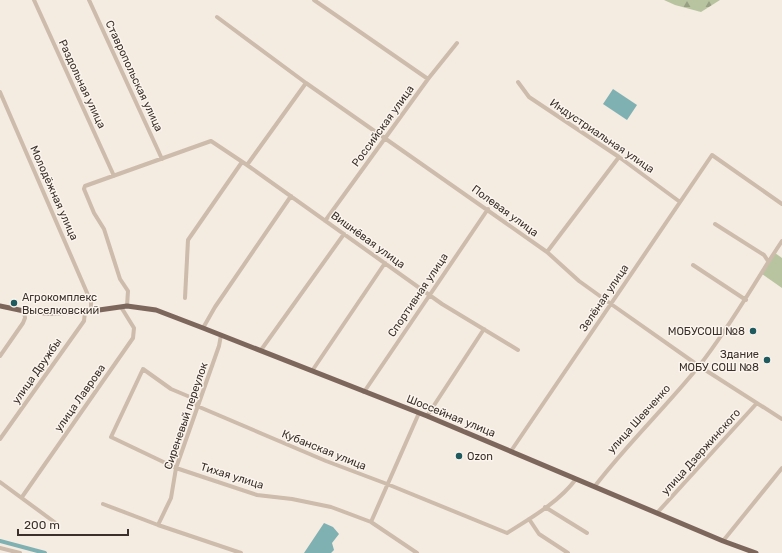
<svg xmlns="http://www.w3.org/2000/svg" width="782" height="553" viewBox="0 0 782 553" font-family="Rubik,sans-serif">
	<defs>
		<pattern id="forest-firs" width="22" height="20" patternUnits="userSpaceOnUse"><rect width="22" height="20" fill="#b8c4a0"/><path d="M5 1l3.5 6h-7zM16 11l3.5 6h-7z" fill="#97a083"/></pattern>
	</defs>
	<rect width="100%" height="100%" fill="#f4ebe1"/>
	<path fill="url(#forest-firs)" d="M664,0h56l-19,12 -26,-7z"/>
	<path fill="#b8c4a0" d="M775,253l7,5v30l-20,-14z"/>
	<path fill="#7fb0b2" d="M613,89l24,16 -10,15 -24,-16z
		M324,523l9,4 6,7 -7,9 2,7 -3,3h-27z"/>
	<g fill="none" stroke-linecap="round" stroke-linejoin="round">
		<path stroke="#7fb0b2" stroke-width="4" d="M0,541l45,12"/>
		<path stroke="#cdbbac" stroke-width="4" d="M34,0l80,176
			M89,0l73,159
			M314,0l114,79
			M217,17l89,66 241,169 32,29 32,23 88,62 83,53
			M518,82l11,15 90,60 61,45
			M0,92l91,210v8
			M247,165l59,-82
			M325,221l103,-142 29,-36
			M715,224l49,31 4,6
			M547,252l72,-95
			M693,265l53,35
			M185,298l3,-58 54,-78
			M127,306l1,-15 -8,-12 -16,-50 -10,-16 -10,-24 1,-3 126,-45 36,24 195,139 76,46
			M203,328l12,-21 76,-111
			M261,350l83,-116
			M0,356l23,-33 2,-5 -1,-7
			M312,371l73,-108
			M364,392l124,-183
			M427,416l57,-87
			M0,439l84,-118 1,-9
			M511,451l201,-296 70,49
			M0,482l57,42
			M595,486c32,-42 71,-79 104,-120 31,-39 55,-83 83,-125
			M22,497l111,-159 1,-10 -13,-21
			M103,504l55,21 83,28
			M545,507l42,26
			M657,513l100,-110
			M529,519l10,15 29,19
			M371,522l48,-109
			M158,525l13,-27 5,-30 43,-122 2,-11
			M723,541l59,-73
			M0,548l20,5
			M417,553l-46,-31 -40,-15 -39,-8 -35,-4 -81,-27 -65,-31 32,-68 28,20 19,8 7,9 129,55 61,23 120,49c24,-15 52,-31 69,-54"/>
		<path stroke="#7d675c" stroke-width="5" d="M0,306l24,5 23,2 38,-1 42,-6 29,4 47,18 224,88 296,125 33,12"/>
	</g>
	<g fill="#1f5a5e" stroke="#fbf5ee" stroke-width="1.5">
		<circle cx="14" cy="303" r="4"/>
		<circle cx="753" cy="331" r="4"/>
		<circle cx="767" cy="360" r="4"/>
		<circle cx="459" cy="456" r="4"/>
	</g>
	<g text-anchor="middle" dominant-baseline="central" stroke-width="3" stroke-linejoin="round" paint-order="stroke">
		<g font-size="11" fill="#3b302b" stroke="#fbf5ee">
			<text transform="translate(134 76) rotate(65)">Ставропольская улица</text>
			<text transform="translate(82 84) rotate(65)">Раздольная улица</text>
			<text transform="translate(383 126) rotate(-54)">Российская улица</text>
			<text transform="translate(602 136) rotate(34)">Индустриальная улица</text>
			<text transform="translate(54 193) rotate(66)">Молодёжная улица</text>
			<text transform="translate(505 211) rotate(36)">Полевая улица</text>
			<text transform="translate(368 240) rotate(36)">Вишнёвая улица</text>
			<text transform="translate(418 295) rotate(-56)">Спортивная улица</text>
			<text transform="translate(604 298) rotate(-56)">Зелёная улица</text>
			<text transform="translate(37 371) rotate(-55)">улица Дружбы</text>
			<text transform="translate(80 398) rotate(-55)">улица Лаврова</text>
			<text transform="translate(186 416) rotate(-71)">Сиреневый переулок</text>
			<text transform="translate(451 416) rotate(22)">Шоссейная улица</text>
			<text transform="translate(639 419) rotate(-48)">улица Шевченко</text>
			<text transform="translate(324 450) rotate(22)">Кубанская улица</text>
			<text transform="translate(701 452) rotate(-48)">улица Дзержинского</text>
			<text transform="translate(232 476) rotate(17)">Тихая улица</text>
		</g>
		<g font-size="11" fill="#3b302b" stroke="#fbf5ee" text-anchor="start">
			<text x="22" y="297">Агрокомплекс<tspan x="22" dy="13">Выселковский</tspan></text>
			<text x="745" y="331" text-anchor="end">МОБУСОШ №8</text>
			<text x="759" y="354" text-anchor="end">Здание<tspan x="759" dy="13">МОБУ СОШ №8</tspan></text>
			<text x="467" y="456">Ozon</text>
		</g>
	</g>
	<path d="M18 529v6h110v-6" fill="none" stroke="#3b302b" stroke-width="2"/>
	<text x="24" y="529" font-size="12" fill="#3b302b" stroke="#fbf5ee" stroke-width="3" paint-order="stroke">200 m</text>
</svg>
